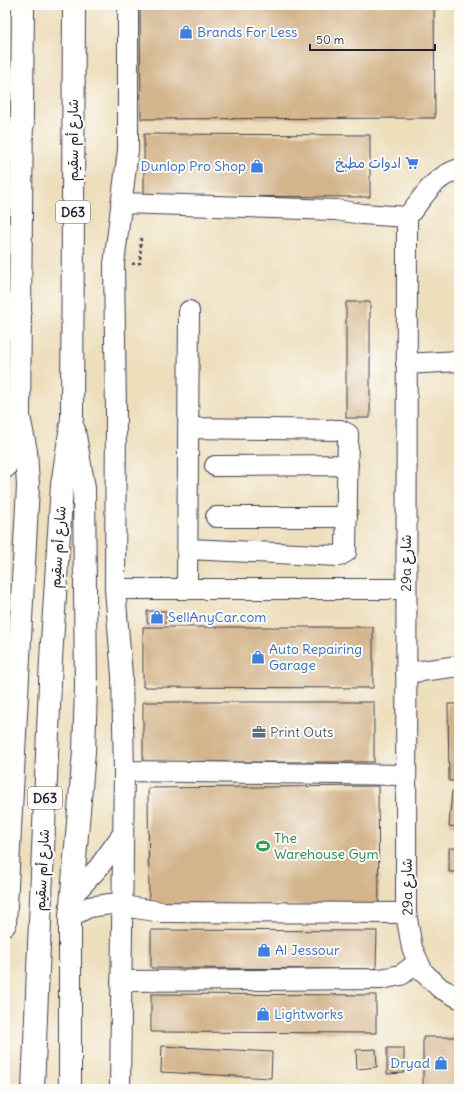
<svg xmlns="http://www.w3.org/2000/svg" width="464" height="1094" viewBox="0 0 464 1094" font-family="Delius,'Playpen Sans Arabic',sans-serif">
	<rect width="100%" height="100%" fill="#fdfcf7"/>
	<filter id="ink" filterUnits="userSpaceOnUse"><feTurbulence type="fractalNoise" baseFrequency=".025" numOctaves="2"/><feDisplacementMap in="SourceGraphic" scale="8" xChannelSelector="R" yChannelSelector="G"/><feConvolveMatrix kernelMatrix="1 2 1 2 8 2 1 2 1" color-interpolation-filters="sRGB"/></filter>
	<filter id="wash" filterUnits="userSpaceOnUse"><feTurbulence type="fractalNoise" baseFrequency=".012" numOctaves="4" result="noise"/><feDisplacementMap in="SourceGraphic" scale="16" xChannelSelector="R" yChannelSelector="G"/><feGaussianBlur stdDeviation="0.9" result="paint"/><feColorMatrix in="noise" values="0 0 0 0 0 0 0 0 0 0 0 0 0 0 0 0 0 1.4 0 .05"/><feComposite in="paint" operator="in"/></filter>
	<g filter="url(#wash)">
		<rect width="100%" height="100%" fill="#eddebc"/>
		<g id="blocks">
			<path fill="#d3b48b" d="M140,5h294l1,113 -294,1z
				M457,5h2v37h-1z
				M144,134l226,1v62l-226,-1z
				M346,302h24v116h-24z
				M147,611h19v12h-19z
				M143,627h230v61l-230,-1z
				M143,702h231v60h-231z
				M448,704h11v77h-10z
				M378,786l1,119 -230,1 -1,-118z
				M452,791l7,1 -1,35 -9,-1z
				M449,848h10v24h-10z
				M151,930l226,1 -1,38 -225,-1z
				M151,994l225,1v38l-225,-1z
				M423,1037h36v52h-36z
				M162,1046l110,6 -1,26 -110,-6z
				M387,1048h17v25l-17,1z
				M376,1049l1,18 -20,2 -1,-19z"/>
		</g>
	</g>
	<g filter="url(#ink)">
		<use href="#blocks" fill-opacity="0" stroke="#403e4e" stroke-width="1"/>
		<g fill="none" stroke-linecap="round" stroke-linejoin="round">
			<g stroke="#403e4e" stroke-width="22">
				<path id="minor" d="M459,169c-26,8 -36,29 -52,48l-1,696 6,35 11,24 17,16 19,10
					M121,203l215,7 26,4 45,3
					M406,364l53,-3
					M215,466l133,-1
					M216,517h131
					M188,549l151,7 7,-4 2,-118 -8,-4 -152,-2
					M115,589h291
					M187,589l2,-278
					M406,673l53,-7
					M124,771l281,4
					M72,896l27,-29 23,-32
					M70,917l19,-10 21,-3 52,8 244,1
					M121,981l260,-2 20,-4 16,-12
					M120,1089l4,-318 -2,-95 -7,-87 1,-178 -2,-147 14,-114v-145"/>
			</g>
			<g stroke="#403e4e" stroke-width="24">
				<path id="major" d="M5,151l8,-15 10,-11
					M5,467l13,-47
					M5,924l23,-438 -2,-35 -7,-34 4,-412
					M33,1089l18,-430 11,-174 10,-66 2,-414
					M70,1089v-172l14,-165 2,-65 -2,-199 -10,-58"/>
			</g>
			<path stroke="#403e4e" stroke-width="2.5" stroke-dasharray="3 3" stroke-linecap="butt" d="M132,264l8,-1 1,-25"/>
			<use href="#minor" stroke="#fff" stroke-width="20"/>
			<use href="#major" stroke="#fff" stroke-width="22"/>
		</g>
	</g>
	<defs>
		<g id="shop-bare" transform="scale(1.08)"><path d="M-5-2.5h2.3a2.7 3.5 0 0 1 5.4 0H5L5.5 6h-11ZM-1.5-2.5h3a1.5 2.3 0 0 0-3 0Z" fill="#3f7fe0" stroke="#fdfcf7" stroke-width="2.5" paint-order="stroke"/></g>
		<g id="supermarket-bare" transform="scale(1.08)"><path d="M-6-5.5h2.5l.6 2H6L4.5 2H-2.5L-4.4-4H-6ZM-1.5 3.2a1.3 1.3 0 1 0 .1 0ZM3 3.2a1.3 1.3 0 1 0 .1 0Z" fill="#3f7fe0" stroke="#fdfcf7" stroke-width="2.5" paint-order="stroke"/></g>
		<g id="office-bare" transform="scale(1.08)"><path d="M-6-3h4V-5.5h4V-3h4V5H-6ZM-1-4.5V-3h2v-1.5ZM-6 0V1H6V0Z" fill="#5c6f8a" stroke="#fdfcf7" stroke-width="2.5" paint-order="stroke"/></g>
		<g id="stadium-bare" transform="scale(1.08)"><path d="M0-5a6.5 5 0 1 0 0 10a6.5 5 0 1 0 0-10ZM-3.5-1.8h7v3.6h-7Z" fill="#2e9e5b" stroke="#fdfcf7" stroke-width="2.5" paint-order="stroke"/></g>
	</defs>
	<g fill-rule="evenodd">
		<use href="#shop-bare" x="186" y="32"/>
		<use href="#supermarket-bare" x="412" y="163"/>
		<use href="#shop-bare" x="257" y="166"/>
		<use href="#shop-bare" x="157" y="617"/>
		<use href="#shop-bare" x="258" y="657"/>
		<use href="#office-bare" x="259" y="732"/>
		<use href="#stadium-bare" x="263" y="846"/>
		<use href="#shop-bare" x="264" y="950"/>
		<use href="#shop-bare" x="263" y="1014"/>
		<use href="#shop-bare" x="441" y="1063"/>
	</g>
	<g text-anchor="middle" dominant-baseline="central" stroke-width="4" stroke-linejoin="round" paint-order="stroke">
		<g fill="#fdfcf7" stroke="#646373" stroke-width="1">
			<rect x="56" y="201" width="34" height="22" rx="3"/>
			<rect x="28" y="787" width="34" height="22" rx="3"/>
		</g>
		<g font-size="13" font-weight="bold" fill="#22223b">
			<text x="73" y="212">D63</text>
			<text x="45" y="798">D63</text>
		</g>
		<g font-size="14" fill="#366cbe" stroke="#fdfcf7" text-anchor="start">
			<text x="197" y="32">Brands For Less</text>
			<text x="401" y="163" text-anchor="end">ادوات مطبخ</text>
			<text x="246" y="166" text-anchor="end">Dunlop Pro Shop</text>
			<text x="168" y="617">SellAnyCar.com</text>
			<text x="269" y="649">Auto Repairing<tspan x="269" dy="16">Garage</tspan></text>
			<text x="275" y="950">Al Jessour</text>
			<text x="274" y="1014">Lightworks</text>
			<text x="430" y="1063" text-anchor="end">Dryad</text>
		</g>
		<g font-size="14" fill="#22223b" stroke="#fdfcf7">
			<text transform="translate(73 140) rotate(-90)">شارع أم سقيم</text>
			<text transform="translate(58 547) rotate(-86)">شارع أم سقيم</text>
			<text transform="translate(406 563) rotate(-90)">29a شارع</text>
			<text transform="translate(42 870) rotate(-87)">شارع أم سقيم</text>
			<text transform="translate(407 887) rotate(-91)">29a شارع</text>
		</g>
		<g font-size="14" fill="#4e5e75" stroke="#fdfcf7" text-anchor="start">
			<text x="270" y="732">Print Outs</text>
		</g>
		<g font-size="14" fill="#27864d" stroke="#fdfcf7" text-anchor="start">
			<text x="274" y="838">The<tspan x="274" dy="16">Warehouse Gym</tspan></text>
		</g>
	</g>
	<rect width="464" height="1094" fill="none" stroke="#fdfcf7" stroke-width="20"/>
	<path d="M310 44v6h125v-6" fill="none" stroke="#22223b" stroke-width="2"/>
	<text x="316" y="44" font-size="12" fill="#22223b" stroke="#fdfcf7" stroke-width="3" paint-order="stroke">50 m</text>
</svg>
